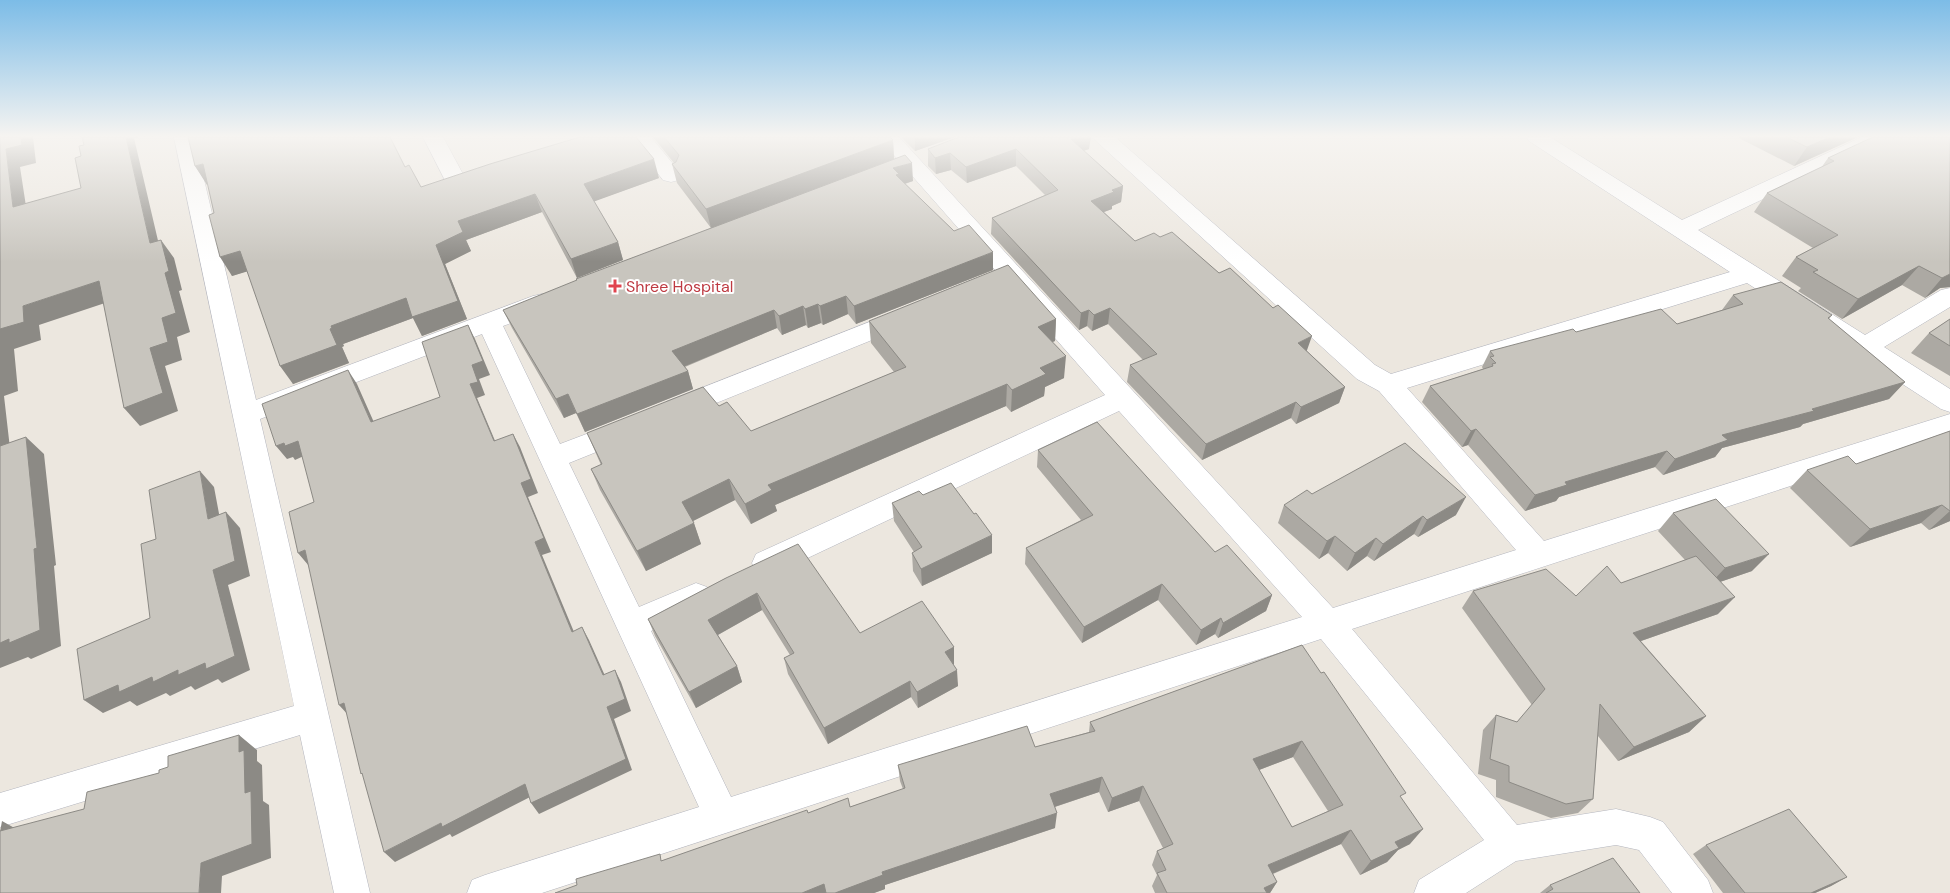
<svg xmlns="http://www.w3.org/2000/svg" width="1950" height="893" viewBox="0 0 1950 893" font-family="'DM Sans',sans-serif">
	<rect width="100%" height="100%" fill="#ece7df"/>
	<g fill="none" stroke-linecap="round" stroke-linejoin="round">
		<g stroke="#b3b5be" stroke-width="1">
			<path id="minor" d="M174,137h20l62,263 277,-104 9,-2 9,2 3,6 -3,6 -48,18 57,118 66,-25 10,3 4,7 -4,7 -67,27 70,144 57,-24 11,4 4,9 -4,9 -56,26 80,166 571,-180 -183,-206 -341,161 -11,4 -11,-4 -4,-9 4,-9 349,-159 -227,-258h21l434,471 183,-58 -137,-159 -22,-12 -261,-238 -3,-4h22l260,228 16,9 339,-102 -201,-131 -3,-4h24l132,83 180,-83h26l-3,4 -187,89 167,105 76,-45 9,-2v19l-66,40 66,42v23l-9,-3 -194,-126 -340,105 137,153 406,-127v20l-598,195 165,196 99,-16 34,8 13,5 45,58 5,13h-41l-33,-43 -23,-5 -100,16 -50,32h-52l5,-13 65,-40 -163,-201 -779,254h-75l5,-13 13,-5 214,-68 -217,-473 -222,85 110,474h-36l-34,-158 -300,92v-34l294,-87z
				M423,137h20l21,39 21,-6 8,2 3,5c-6,9 -35,15 -46,13z
				M630,137h21l31,38 -3,5 -8,2 -8,-2z
				M905,308l9,3 3,6 -3,6 -230,93 -9,3 -9,-3 -4,-7 4,-7z"/>
		</g>
		<use href="#minor" fill="#fff" fill-rule="evenodd"/>
	</g>
	<path fill="#aca9a3" fill-rule="evenodd" d="M653,137h237l3,3 1,19 19,22 -8,3 88,86 -137,54 -8,-10 -25,11 -2,-2 -13,5 -2,-3 -24,10 -5,-7 -92,39 3,4 5,18 -108,43 -9,-19 -12,5 -52,-90 -9,-18 208,-82 -34,-45 -5,-19 2,-1z
		M902,137h53l-40,14 -13,-13z
		M1737,137h121l-64,29z
		M1950,137v150l-10,1 -15,10 -23,-13 -60,34 -44,-28 3,-3 -19,-12 14,-19 17,-9 -59,-36 13,-19 54,-25 7,-10z
		M928,149h161l-6,2 40,35 -2,16 -9,4v3l-8,3 31,29 25,-4 147,114 38,36 -6,16 -43,21 -5,-6 -89,42 -75,-78 3,-17 13,-5 -35,-36 -16,7 -5,-5 -8,4 -88,-96 1,-16 53,-23 -29,-29 -49,17 -16,-13 -15,4 -8,-8z
		M195,166l210,1 16,20 238,-9 -65,23 24,41 5,18 -46,18 -35,-66 -76,28 5,11 -26,13 22,55 -45,17 -9,-18 -70,26 1,2 -2,1 7,16 -56,21 -46,-113 -15,5 -18,-63 -6,-28z
		M1733,295l99,20 -3,4 76,63 -16,17 -86,25 -3,3 -78,21 -7,9 -52,18 -8,-8 -96,30 -3,4 -31,10 -57,-66 -6,2 -40,-45 8,-16 53,-17 -1,-2 8,-16 86,-19 101,-8 45,-14z
		M1056,319l-1,22 -3,1 12,36 -19,9 -1,9 -33,16 -5,-6 -231,99 2,6 -26,13 -16,-24 -42,21 8,23 -55,27 -46,-81 -9,-21 10,-4 -14,-32 132,-27 32,25 143,-59 -23,-29 -2,-22z
		M1950,319v57l-39,-23 18,-20z
		M1950,431v90l-21,9 -8,-7 -71,24 -60,-59 17,-18 49,-6z
		M1038,450l177,102 57,43 -6,16 -48,27 -3,-4 -19,11 -38,-45 -76,43 -57,-79 1,-16 55,-28 -44,-53z
		M1312,494l144,21 -38,22 -4,-3 -40,27 -7,-5 -20,15 -19,-18 -9,6 -41,-36 6,-18z
		M923,495l69,58 -70,33 -9,-15 -1,-18 2,-1 -20,-31 -2,-18z
		M1673,513l79,58 -32,11 -2,32 -77,27 65,75 -17,16 -71,29 -20,-25 -5,63 -15,14 -27,5 -55,-21v-17l-18,-6 5,-44 13,-15 21,7 15,-17 -70,-97 11,-17 103,5 45,-13 64,-23 -27,-29z
		M726,578l134,55 94,14v17h-1l5,22 -40,22 -7,-11 -83,47 -40,-70 -4,-16 6,-3 -28,-45 -44,25 19,31 5,16 -46,26 -41,-72 -7,-17z
		M1302,645l99,154 9,45 -12,6 -11,12 -27,13 -19,-31 -68,30 4,8 -7,11h-115l-3,-7 5,-11 -5,-10 5,-14 6,-3 -24,-47 -31,11 -9,-20 -44,15v21l-170,57v4l-11,4h-319l109,-33 144,-47 42,-6 53,-18 -3,-8 -2,-16 137,-18 54,-15 1,-10zM1293,757l35,54 -36,16 -33,-57z
		M1706,845l141,32 -16,9 -16,7h-92l-30,-39z
		M1550,885l90,8h-100z"/>
	<path fill="#8c8a85" d="M21,137h12l3,26 -16,4 9,59 -16,-19 -7,-58z
		M126,137h13l-5,1 29,124 -13,-19z
		M915,137h40l-40,14z
		M1078,137h13l-2,12 -20,7 2,-17z
		M1830,137h28l-64,29 13,-19z
		M893,140l1,19 -183,69 -5,-19z
		M1016,149v17l-49,17 -1,-16z
		M950,153l1,17 -15,4 -1,-16z
		M654,159l5,19 -69,25 -6,-19z
		M912,163l1,18 -13,4 -7,-17z
		M203,164l12,19 -8,2 -12,-19z
		M1123,186l-2,16 -9,4v3l-22,8 1,-16 21,-11z
		M535,194l7,18 -76,28 5,11 -26,13 22,55 -45,17 -9,-18 -70,26 1,2 -2,1 7,16 -56,21 -13,-18 50,-37 1,-3 75,-28 30,-53 22,-24z
		M161,240l13,18 8,32 -3,1 11,41 -13,5 5,23 -17,6 13,45 -38,15 -16,-18 26,-60 15,-75z
		M618,242l5,18 -46,18 -6,-19z
		M240,251l12,19 -20,6 -12,-19z
		M993,252v18l-137,54 -2,-18z
		M1919,266l-17,19 -60,34 16,-20z
		M1950,274v13l-10,1 -15,10 17,-20z
		M99,281l15,19 -75,25 2,15 -27,9 4,42 -14,5 8,70 -12,-11v-126l23,-23z
		M846,296l2,18 -25,11 -3,-19z
		M818,304l3,19 -13,5 -3,-19z
		M803,306l3,19 -24,10 -3,-19z
		M1110,308l-2,16 -16,7 2,-16z
		M774,310l3,18 -99,41 -6,-18z
		M1089,310l-2,16 -8,4 2,-17z
		M1056,319l-1,22 -19,8 2,-22z
		M468,325l7,14 15,36 -11,4 6,16 -8,3 24,57 -7,-14 -24,-57 2,-19z
		M1312,336l-6,17 -8,-10z
		M1066,356l-2,22 -19,9 -1,9 -33,16 1,-22 28,-22z
		M348,370l9,14 23,52 -9,-14z
		M688,371l5,18 -108,43 -8,-18z
		M1905,382l-16,17 -86,25 -3,3 -78,21 -7,9 -52,18 12,-16 47,-24z
		M1007,384l-1,22 -231,99 2,6 -26,13 -6,-20 23,-19z
		M1345,387l-6,16 -43,21 5,-17z
		M568,394l8,19 -12,5 -8,-19z
		M1296,402l-5,16 -89,42 4,-16z
		M1476,429l-8,16 -6,2 9,-16z
		M513,434l7,13 18,46 -10,4 23,55 -9,3 37,89 -7,-12 -37,-90 -14,-59z
		M26,437l18,17 12,111 -2,1 7,80 -30,13 -3,-2 -28,11v-25l34,-94z
		M298,441l10,13 -13,6 -2,-3 -6,2 -11,-13 8,-3z
		M1667,451l-12,16 -96,30 -3,4 -31,10 10,-16 30,-13z
		M200,471l14,16 9,48 -15,-16z
		M729,479l6,21 -46,23 -7,-21z
		M1466,497l-10,18 -38,22 9,-17z
		M1942,505l-21,18 -71,24 20,-18z
		M1950,511v10l-21,9z
		M226,512l14,16 10,48 -22,9 22,85 -28,13 -4,-4 -23,11 -4,-4 -21,10 -4,-3 -29,13 -7,-5 -27,12 -19,-13 129,-130z
		M1423,516l-9,18 -40,27 9,-17z
		M694,523l7,21 -55,27 -9,-20z
		M992,535v18l-70,33 -1,-17z
		M1335,536l-7,17 -9,6 8,-18z
		M1376,538l-9,18 -20,15 8,-18z
		M305,550l4,16 -11,-13z
		M1769,554l-17,17 -44,15 17,-18z
		M1162,584l-4,16 -76,43 2,-16z
		M757,593l5,17 -48,27 -6,-17z
		M1272,595l-6,16 -48,27 5,-15z
		M1735,597l-17,17 -100,35 15,-16z
		M1221,618l-6,16 -19,11 5,-15z
		M582,627l7,13 21,47 -7,-12z
		M954,647v17l-8,5 -1,-17z
		M737,666l5,16 -46,26 -7,-16z
		M615,670l6,12 10,29 -17,8 18,51 -93,44 -8,-11 76,-96z
		M957,670l1,16 -40,22 -1,-16z
		M910,681l1,16 -83,47 -4,-16z
		M344,703l6,14 -11,-12z
		M1706,716l-17,16 -71,29 16,-14z
		M239,735l18,15v11l5,4 1,36 6,4 2,53 -49,18 -1,17h-22l2,-30 44,-70 -6,-41z
		M1302,741l-9,16 -47,18 7,-16z
		M1102,777l-3,15 -51,17 2,-15z
		M525,784l9,11 -82,42 -2,-3 -55,28 -11,-10 57,-29z
		M1143,786l-4,15 -31,11 4,-14z
		M1057,813l-2,15 -170,57v4l-11,4h-39l47,-21z
		M2,821l25,14 -27,-3z
		M1423,829l-13,15 -12,6 -11,12 -27,13 11,-14 24,-19z
		M1351,830l-10,14 -81,35 8,-14z
		M1847,877l-16,9 -16,7h-4z
		M1277,882l-7,11h-9l3,-5z
		M824,884l3,9h-25z"/>
	<path fill="#c8c5be" stroke="#8c8a85" fill-rule="evenodd" d="M0,137h21l1,8 -16,4 7,58 68,-19 -6,-30 6,-2 -2,-10 5,-1 -2,-8h44l24,106 11,-3 8,31 -4,2 11,40 -14,5 6,24 -18,6 13,45 -39,15 -25,-127 -76,25 1,16 -24,7z
		M188,137h202l15,30 4,-2 12,22 69,-23 90,-27h56l18,22 -70,25 34,58 -47,17 -36,-65 -77,27 5,11 -27,13 22,56 -46,16 -6,-19 -75,28 1,2 -2,1 7,16 -57,21 -40,-115 -20,6 -11,-42 5,-2 -11,-49 -8,2z
		M664,137h226l3,3 -187,69 -34,-45 4,-2 3,-7z
		M959,137h119l-7,2 52,47 -11,4 2,2 -23,9 44,40 19,-8 6,4 12,-5 47,41 11,-5 43,40 5,-3 34,31 -14,7 47,44 -44,20 -5,-5 -90,42 -76,-79 27,-11 -47,-46 -16,7 -5,-5 -8,3 -89,-95 66,-28 -42,-41 -50,18 -16,-14 -15,5 -7,-9z
		M1786,137h44l-23,10z
		M1873,137h77v137l-8,4 -23,-12 -61,33 -45,-27 5,-2 -22,-13 42,-22 -71,-42 67,-32 -6,-3z
		M905,155l7,8 -19,5 6,6 -3,1 58,56 15,-6 24,27 -139,54 -8,-10 -26,10 -2,-2 -13,5 -2,-3 -24,10 -5,-6 -102,41 16,20 -111,43 -9,-20 -12,5 -53,-89 74,-30 -1,-1z
		M1008,265l48,54 -18,8 28,29 -26,12 6,6 -34,16 -5,-6 -239,101 4,5 -27,14 -16,-25 -47,23 12,21 -57,28 -46,-82 11,-5 -15,-31 116,-46 16,19 8,-4 24,29 155,-64 -37,-46z
		M1781,282l51,33 -4,3 77,64 -93,27 2,2 -92,24 6,5 -53,19 -8,-8 -102,31 2,3 -32,10 -59,-66 -5,2 -41,-45 63,-20 -1,-2 4,-1 -6,-6 4,-1 -4,-5 83,-22 3,3 85,-23 16,15 66,-20 -10,-9z
		M1950,319v27l-21,-13z
		M468,325l15,36 -11,4 6,17 -8,2 24,57 19,-7 18,45 -10,4 23,55 -9,4 37,90 10,-5 21,48 12,-5 10,29 -18,8 19,52 -95,44 -6,-19 -83,43 -1,-4 -57,29 -22,-79 -1,1 -17,-71 -5,2 -34,-155 -7,3 -9,-41 25,-10 -16,-61 -13,5 -1,-3 -8,3 -14,-42 86,-34 23,52 69,-25 -18,-55z
		M1097,422l118,130 12,-7 45,50 -49,28 -2,-5 -20,12 -39,-46 -78,43 -58,-79 67,-33 -55,-65z
		M1950,431v80l-8,-6 -72,24 -63,-59 41,-14 8,8z
		M26,437l11,111 -3,1 6,81 -31,13v-4l-9,4v-197z
		M1405,443l61,54 -39,23 -4,-4 -40,28 -7,-6 -21,15 -20,-17 -8,5 -43,-36 23,-15 5,4z
		M200,471l8,48 18,-7 9,49 -22,9 22,86 -29,13 -1,-6 -27,12v-5l-25,12 -1,-5 -33,15 -1,-7 -34,15 -7,-51 73,-31 -9,-74 15,-5 -7,-49z
		M951,483l23,31 2,-1 16,22 -71,34 -9,-16 10,-6 -30,-44 27,-12 4,4z
		M1716,499l53,55 -44,14 -52,-55z
		M798,544l62,89 62,-32 32,46 -9,5 12,18 -40,22 -7,-11 -86,47 -40,-70 10,-5 -37,-60 -49,27 29,46 -48,26 -41,-73 78,-41z
		M1696,556l39,41 -102,36 73,83 -72,31 -34,-43 -7,95 -27,5 -57,-22v-16l-19,-7 6,-44 21,7 28,-33 -72,-98 73,-22 30,27 31,-30 14,17z
		M1302,645l19,28 3,-1 82,121 -6,3 23,33 -28,13 4,6 -28,13 -20,-31 -83,35 9,17 -13,6 3,5h-100l-10,-20 9,-3 -9,-19 16,-7 -30,-58 -31,12 -10,-21 -52,17 7,19 -175,59 1,3 -48,18h-9l-2,-9 -22,9h-247l22,-8 -1,-6 84,-25 1,7 146,-51 1,3 40,-15 2,9 55,-19 -7,-23 129,-39 8,21 60,-16 -5,-9zM1302,741l41,64 -51,22 -39,-68z
		M239,735v17l5,-2 1,43 6,-2 1,53 -51,19 -2,30h-199v-62l84,-22 3,-17 72,-19v-3l9,-3v-11z
		M1789,809l58,68 -36,16h-66l-39,-48z
		M1613,858l27,35h-94l7,-4 -3,-4z"/>
	<linearGradient id="sky" x2="0" y2="1"><stop stop-color="#7cbce7"/><stop offset="0.52" stop-color="#f6f4f1"/><stop offset="1" stop-color="#f6f4f1" stop-opacity="0"/></linearGradient>
	<rect width="1950" height="262" fill="url(#sky)"/>
	<path fill="#e0444e" stroke="#fff" stroke-width="2" d="M612.5 278.5h5v5h5v5h-5v5h-5v-5h-5v-5h5z"/>
	<g text-anchor="middle" dominant-baseline="central" stroke-width="4" stroke-linejoin="round" paint-order="stroke">
		<g font-size="16" fill="#be3a42" stroke="#fff" text-anchor="start">
			<text x="626" y="286">Shree Hospital</text>
		</g>
	</g>
</svg>
